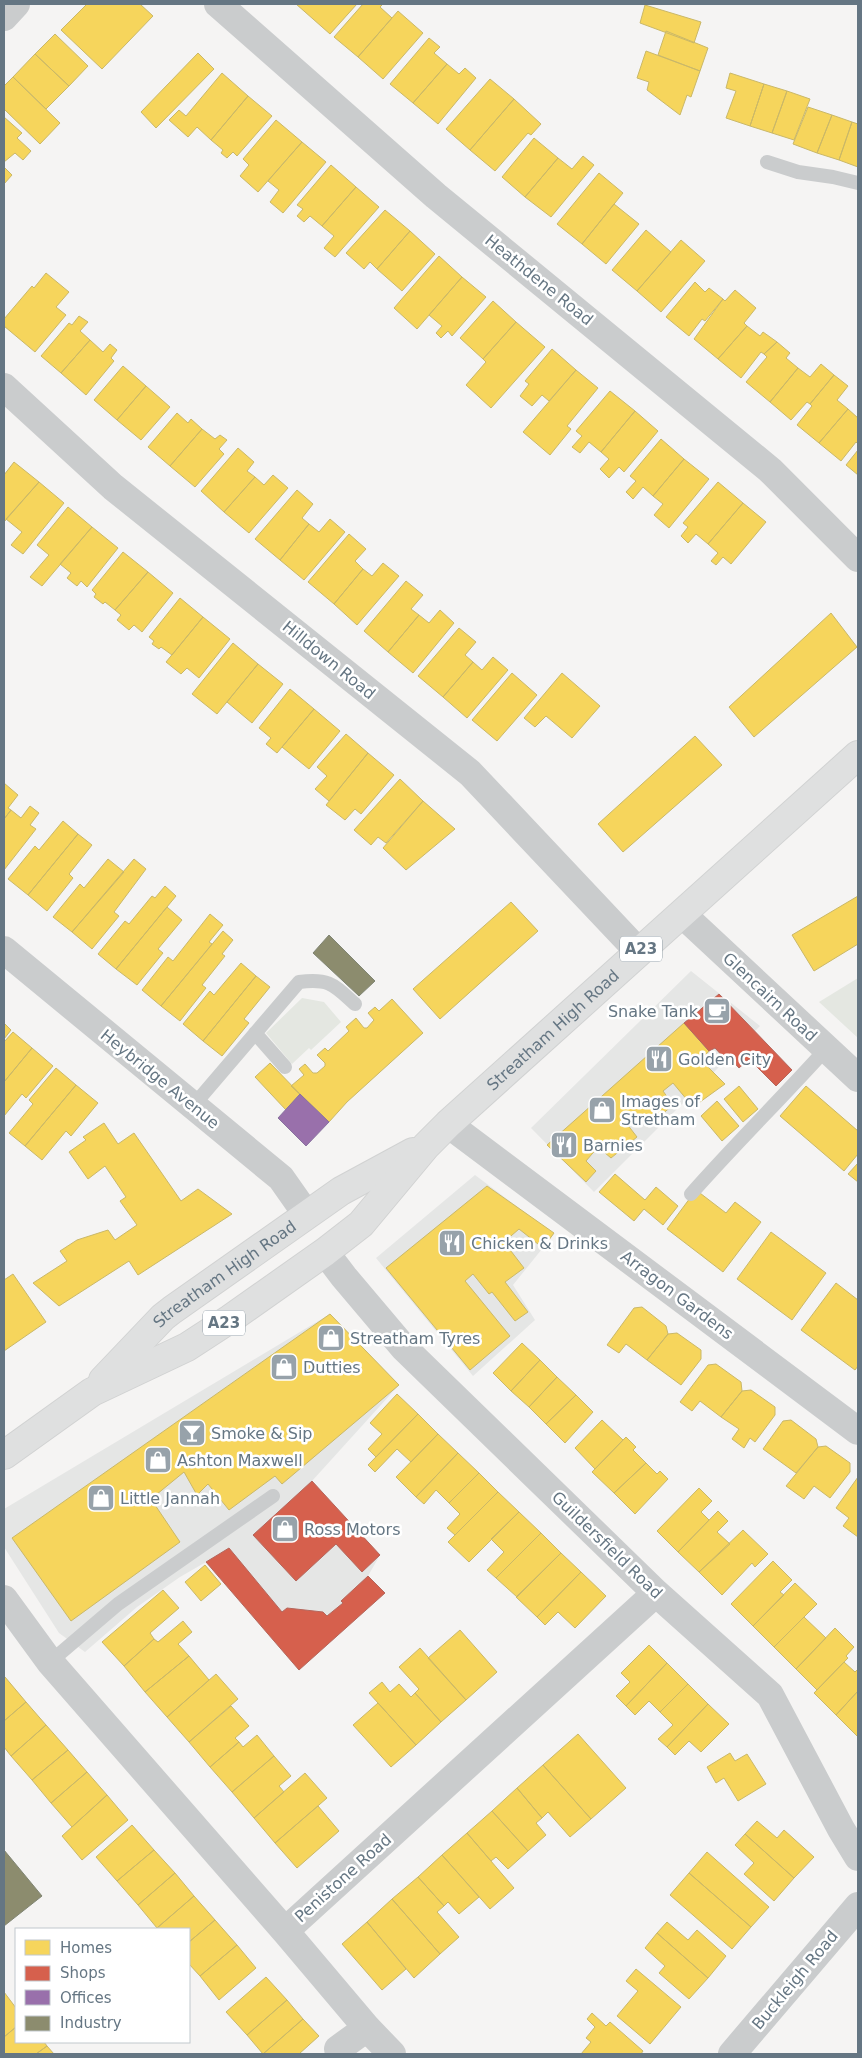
<svg xmlns="http://www.w3.org/2000/svg" width="862" height="2058" viewBox="0 0 862 2058" font-family="'DejaVu Sans',sans-serif">
	<rect width="100%" height="100%" fill="#f5f4f3"/>
	<path fill="#e5e6e5" d="M691,971l69,55 -166,166 -63,-64z
		M475,1175l79,59 -41,51 22,35 -62,56 -97,-118z
		M330,1314l69,71 -87,96 68,74 -12,21 17,17 -86,77 -93,-108 -26,15 -43,30 -52,45 -26,-19 -55,-86v-38z"/>
	<path fill="#e4e7e1" d="M858,978v60l-39,-36z
		M302,998l22,4 17,20 -30,28 -2,-2 -17,16 -26,-31z"/>
	<path fill="#f6d55c" stroke="#cab868" d="M87,4h53l13,12 -51,53 -41,-39z
		M296,4h61l-27,30z
		M363,4h20l-3,3 12,11 -34,39 -24,-20z
		M645,5l56,17 -7,21 -54,-20z
		M398,11l25,22 -40,46 -25,-22z
		M666,31l42,17 -8,23 -42,-16z
		M55,34l33,32 -19,20 -34,-32z
		M429,38l11,9 -6,6 13,11 -34,39 -23,-19z
		M646,51l54,20 -9,26 -4,-2 -7,20 -33,-25 2,-8 -12,-4z
		M198,53l16,16 -58,59 -15,-16z
		M35,54l34,32 -23,23 -33,-32z
		M447,64l12,10 6,-6 11,10 -38,46 -25,-21z
		M222,73l26,23 -37,44 -14,-13 -9,10 -19,-17 10,-10 7,6z
		M730,73l34,11 -14,42 -24,-8 10,-27 -10,-3z
		M13,77l47,46 -20,21 -36,-35v-23z
		M490,79l24,20 -44,51 -24,-21z
		M764,84l23,7 -15,42 -22,-7z
		M787,91l23,8 -16,41 -22,-7z
		M248,96l24,20 -35,40 -4,-4 -6,6 -6,-5 2,-3 -12,-10z
		M514,99l27,25 -10,11 -3,-2 -33,38 -25,-21z
		M808,107l24,8 -15,38 -24,-9z
		M832,115l20,7 -13,38 -22,-7z
		M4,117l18,16 -5,5 14,13 -8,9 -8,-7 -11,9z
		M276,120l26,22 -44,50 -18,-16 9,-11 -6,-6z
		M852,122l6,2v43l-19,-7z
		M534,138l24,20 -33,39 -23,-20z
		M302,142l24,20 -43,51 -13,-11 9,-12 -11,-9z
		M583,156l11,9 -43,52 -26,-20 33,-39 14,11z
		M331,165l25,22 -34,39 -12,-10 -6,6 -7,-6 6,-7 -6,-4z
		M4,167l8,8 -8,9z
		M599,173l24,20 -41,51 -25,-20z
		M356,187l23,20 -44,50 -11,-9 10,-12 -12,-10z
		M614,204l25,20 -33,40 -24,-20z
		M385,210l25,21 -33,38 -7,-7 -6,7 -18,-16z
		M646,230l25,22 -34,39 -25,-21z
		M410,231l25,23 -33,37 -25,-22z
		M681,240l24,21 -44,51 -24,-21z
		M439,256l23,21 -45,52 -23,-21z
		M46,273l23,19 -13,15 10,8 -31,37 -31,-26v-7l28,-33 2,2z
		M462,277l24,20 -34,39 -4,-5 -7,7 -5,-5 6,-7 -13,-11z
		M695,282l10,10 4,-4 14,11 -18,22 -3,-2 -13,17 -23,-19z
		M735,290l21,18 -12,15 3,3 -29,33 -24,-20 29,-40 2,2z
		M493,301l23,21 -33,37 -23,-21z
		M79,316l9,6 -8,9 10,9 -29,33 -20,-17 28,-33 3,2z
		M516,322l29,25 -54,61 -25,-23 20,-23 -3,-3z
		M747,326l13,10 3,-4 14,10 -13,12 -3,-2 -20,26 -23,-19z
		M90,340l13,12 7,-8 7,6 -6,8 3,3 -28,34 -25,-22z
		M777,342l13,11 -4,5 12,10 -28,34 -24,-20 21,-25 -3,-3z
		M552,349l24,21 -27,31 -7,-6 -10,11 -12,-10 9,-12 -4,-3z
		M821,364l13,11 -24,29 -3,-2 -16,18 -21,-18 28,-34 12,9z
		M123,366l23,20 -29,34 -23,-20z
		M576,370l22,18 -31,38 4,3 -21,26 -27,-23z
		M834,375l14,11 -11,14 11,9 -29,34 -22,-18 15,-19 -2,-2z
		M146,386l24,21 -29,33 -24,-20z
		M610,391l25,20 -34,41 -12,-10 -9,11 -8,-6 10,-11 -6,-5z
		M848,409l10,9v26l-2,-2 -15,19 -22,-18z
		M635,411l23,20 -34,41 -5,-5 -10,11 -9,-9 9,-10 -8,-7z
		M177,413l11,10 3,-4 11,10 -32,37 -22,-19z
		M202,429l13,10 5,-4 7,5 -8,9 5,5 -29,33 -25,-21z
		M661,439l23,20 -31,37 -10,-9 -10,12 -7,-7 10,-11 -6,-5z
		M238,448l16,14 -7,9 8,6 -31,35 -23,-21z
		M858,450v25l-12,-10z
		M684,459l25,20 -40,49 -15,-13 9,-11 -10,-8z
		M14,462l25,20 -35,40v-47z
		M273,475l15,13 -39,45 -25,-21 31,-35 9,8z
		M39,482l25,21 -41,51 -12,-9 11,-13 -16,-13z
		M718,482l25,21 -35,41 -12,-10 -8,9 -7,-7 7,-9 -5,-4z
		M297,490l16,14 -11,14 7,6 -29,36 -25,-21z
		M743,503l23,19 -35,42 -8,-7 -7,8 -5,-4 7,-8 -10,-9z
		M68,507l24,20 -50,59 -12,-9 19,-22 -12,-10z
		M330,519l15,13 -41,48 -24,-20 29,-36 10,8z
		M92,527l26,21 -31,39 -6,-6 -4,5 -10,-8 4,-5 -11,-9z
		M349,534l17,15 -11,12 8,8 -29,35 -26,-22z
		M123,552l25,20 -33,38 -10,-8 -2,2 -9,-7 2,-3 -4,-4z
		M383,563l16,13 -42,49 -23,-21 29,-35 9,7z
		M148,572l25,21 -31,39 -8,-7 -5,5 -12,-10 4,-5 -6,-5z
		M406,581l17,14 -12,14 8,6 -31,37 -24,-21z
		M180,598l23,19 -31,38 -11,-8 -2,2 -7,-5 2,-3 -5,-4z
		M440,610l14,13 -41,50 -25,-21 31,-37 10,8z
		M831,613l26,34 -103,90 -25,-30z
		M203,617l27,22 -31,39 -12,-10 -6,6 -15,-12z
		M459,628l17,14 -11,13 8,7 -30,35 -25,-21z
		M233,643l25,21 -41,50 -25,-20z
		M493,657l15,13 -41,48 -24,-21 30,-35 9,8z
		M258,664l25,20 -31,39 -25,-21z
		M512,673l25,22 -40,46 -25,-21z
		M562,673l38,33 -28,32 -26,-22 -11,11 -11,-9z
		M290,689l24,20 -37,44 -11,-9 5,-6 -12,-10z
		M314,709l26,22 -31,38 -27,-22z
		M346,734l22,19 -39,48 -14,-12 12,-13 -10,-9z
		M695,736l27,29 -99,87 -25,-28z
		M368,753l26,22 -33,39 -6,-5 -10,11 -19,-15z
		M400,779l23,22 -37,42 -8,-6 -7,8 -17,-15z
		M4,783l14,12 -10,13 3,2 -7,9z
		M423,801l32,28 -49,41 -23,-22z
		M30,806l9,7 -9,12 6,4 -32,41v-51l7,-9 10,8z
		M63,821l15,13 -50,61 -20,-16 27,-33 4,4z
		M78,834l14,11 -23,29 4,4 -26,33 -19,-16z
		M108,859l16,13 -52,60 -19,-15 27,-33 4,4z
		M134,859l12,10 -32,43 5,4 -27,33 -20,-17z
		M165,886l11,10 -60,73 -18,-15 27,-33 4,3 23,-28 3,2z
		M858,896v48l-44,27 -22,-36z
		M511,902l27,29 -98,88 -27,-30z
		M167,907l15,13 -24,29 5,4 -26,32 -21,-16z
		M210,914l13,11 -14,17 3,2 -51,62 -19,-16 26,-33 5,4z
		M223,931l10,9 -11,14 3,2 -23,29 4,3 -26,33 -19,-15z
		M241,963l15,13 -53,65 -20,-17 27,-33 4,4z
		M256,976l14,11 -26,32 5,4 -27,33 -19,-15z
		M392,999l31,34 -76,69 -18,20 -38,-36 13,-11 -5,-6 6,-5 8,9h4l8,-7v-3l-8,-8 8,-7 3,3 21,-20 -3,-4 10,-9 8,10h3l7,-8 -6,-7 7,-6 4,4z
		M4,1023l7,7 -7,9z
		M684,1023l25,28 -8,9 24,24 -32,23 -20,-24 -10,8 10,14 -26,22 -10,-11 -10,8 10,13 -26,21 -13,-11 -12,14 10,10 -10,11 -39,-37z
		M13,1032l19,16 -28,34v-40z
		M32,1048l21,18 -27,32 -4,-4 -18,22v-34z
		M270,1063l30,31 -14,16 -31,-33z
		M56,1068l20,17 -51,61 -16,-13 24,-29 -4,-4z
		M76,1085l22,18 -27,33 -5,-5 -24,29 -17,-14z
		M739,1086l19,23 -15,13 -19,-23z
		M806,1086l52,45v23l-14,17 -64,-55z
		M717,1101l22,25 -17,15 -21,-25z
		M104,1123l14,21 16,-11 47,68 17,-12 34,25 -94,61 -9,-14 -70,45 -26,-23 34,-22 -7,-10 17,-11 31,-10 7,10 22,-15 -17,-24 6,-4 -21,-31 -17,13 -19,-27 17,-12 -3,-3z
		M858,1163v19l-10,-8z
		M615,1174l30,26 11,-13 22,19 -15,19 -19,-16 -10,12 -35,-29z
		M487,1186l67,47 -11,15 -24,-19 -15,13 20,26 -19,14 23,30 -13,9 -23,-29 -3,2 -16,-20 -8,7 45,55 -40,34 -84,-102z
		M696,1190l30,23 9,-11 26,20 -38,50 -56,-43z
		M771,1232l55,41 -34,47 -55,-41z
		M13,1274l33,48 -42,29v-71z
		M836,1283l22,17v66l-3,4 -54,-40z
		M642,1307l24,19 2,8 -21,26 -21,-16 -7,9 -12,-8 27,-37z
		M330,1314l69,71 -117,99 -7,-8 -46,34 -21,-26 -11,11 -13,-23 -33,27 29,43 -109,79 -59,-83z
		M677,1333l24,17v9l-20,26 -34,-25 21,-26z
		M522,1343l18,17 -29,31 -18,-18z
		M540,1360l17,17 -28,30 -18,-16z
		M716,1364l25,18 1,9 -21,26 -21,-16 -8,10 -12,-9 28,-37z
		M557,1377l19,18 -30,29 -17,-17z
		M751,1390l24,17v8l-20,27 -5,-4 -6,10 -12,-9 7,-10 -18,-12 21,-26z
		M397,1394l21,20 -42,43 -8,-8 14,-15 -12,-11z
		M576,1395l17,17 -28,31 -19,-19z
		M418,1414l20,20 -27,28 -14,-13 -22,23 -7,-7z
		M602,1420l21,20 -28,29 -20,-21z
		M791,1420l25,19 2,8 -22,26 -33,-24 20,-28z
		M438,1434l20,19 -42,44 -20,-20z
		M626,1437l10,10 -3,3 13,13 -32,30 -22,-21z
		M826,1446l24,17v9l-20,26 -16,-12 -10,13 -18,-13 32,-39z
		M458,1453l21,20 -30,30 -13,-13 -12,14 -8,-7z
		M646,1463l11,11 3,-3 8,8 -33,35 -21,-21z
		M479,1473l19,19 -43,43 -8,-7 13,-14 -11,-11z
		M858,1477v60l-15,-11 6,-8 -13,-10z
		M699,1488l13,13 -11,11 8,8 -31,32 -21,-21z
		M498,1492l21,20 -50,50 -21,-20z
		M718,1511l10,10 -11,11 13,12 -31,28 -21,-20z
		M519,1512l22,21 -45,45 -9,-8 17,-18 -13,-13z
		M743,1530l25,24 -13,13 -3,-4 -30,32 -23,-23z
		M541,1533l20,20 -44,44 -21,-19z
		M561,1553l20,19 -44,45 -21,-20z
		M773,1561l19,19 -12,12 4,3 -31,31 -22,-22z
		M205,1565l16,19 -20,17 -16,-19z
		M581,1572l25,24 -31,32 -17,-16 -13,13 -8,-8z
		M795,1583l22,21 -43,43 -21,-21z
		M163,1590l16,18 -29,25 4,6 -30,27 -22,-24z
		M804,1617l22,21 -30,31 -22,-22z
		M183,1621l9,11 -14,12 11,12 -44,36 -21,-26 30,-27 4,3z
		M835,1628l19,19 -8,9 2,2 -31,32 -21,-21z
		M460,1630l37,42 -31,28 -38,-42z
		M649,1645l18,18 -41,43 -10,-10 14,-14 -9,-9z
		M420,1648l46,52 -25,22 -26,-29 4,-4 -20,-22z
		M189,1656l20,24 -42,37 -22,-25z
		M844,1662l11,10 3,-3v22l-22,24 -22,-22z
		M667,1663l21,21 -28,28 -11,-11 -14,14 -9,-9z
		M216,1674l22,25 -49,43 -22,-25z
		M5,1677l21,25 -22,19v-43z
		M382,1682l8,10 9,-8 12,13 4,-4 26,29 -25,23 -47,-52z
		M688,1684l20,20 -41,43 -9,-8 15,-14 -13,-13z
		M858,1691v43l-1,2 -21,-21z
		M26,1702l20,23 -35,31 -7,-9v-26z
		M378,1703l38,42 -25,22 -38,-42z
		M708,1704l21,20 -28,28 -12,-11 -14,14 -8,-8z
		M231,1706l18,20 -14,12 4,4 -29,25 -21,-25z
		M46,1725l22,25 -36,30 -21,-24z
		M578,1734l48,54 -35,31 -48,-54z
		M257,1735l17,21 -42,36 -22,-25 29,-25 4,5z
		M68,1750l19,22 -36,31 -19,-23z
		M730,1753l5,8 12,-7 19,30 -28,17 -14,-23 -8,5 -9,-16z
		M274,1756l17,20 -12,10 5,6 -30,26 -22,-26z
		M543,1765l48,54 -21,18 -22,-25 -6,6 -25,-30z
		M87,1772l20,23 -35,32 -21,-24z
		M305,1773l22,25 -52,45 -21,-25z
		M517,1788l25,30 -6,5 10,12 -18,16 -36,-40z
		M107,1795l21,25 -46,40 -20,-24z
		M318,1806l21,25 -42,37 -22,-25z
		M492,1811l36,40 -20,18 -12,-12 -5,4 -24,-28z
		M757,1821l20,17 7,-8 30,27 -20,21 -49,-44z
		M132,1825l22,25 -37,31 -21,-24z
		M467,1833l47,55 -24,21 -48,-54z
		M745,1834l49,44 -20,23 -30,-27 10,-11 -19,-18z
		M154,1850l21,23 -37,32 -21,-24z
		M707,1852l62,55 -18,20 -62,-54z
		M442,1855l37,42 -20,17 -11,-12 -4,4 -26,-29z
		M175,1873l19,23 -37,32 -19,-23z
		M689,1873l62,54 -19,22 -62,-54z
		M418,1877l26,29 -7,6 22,25 -19,17 -48,-55z
		M194,1896l21,24 -26,22v-13h-30l-2,-1z
		M392,1899l48,55 -26,24 -47,-56z
		M215,1920l22,25 -37,31 -11,-12v-22z
		M367,1922l39,47 -24,21 -40,-46z
		M667,1922l21,18 9,-10 29,26 -18,22 -51,-45z
		M657,1933l51,45 -19,21 -30,-26 6,-7 -20,-18z
		M237,1945l19,23 -37,32 -19,-24z
		M636,1969l45,38 -31,37 -33,-28 21,-25 -12,-10z
		M266,1977l21,23 -40,35 -21,-23z
		M4,1992l12,16v19l-12,10z
		M287,2000l16,19 -40,35 -16,-19z
		M592,2013l14,13 4,-4 33,29 -2,3h-60l10,-12 -5,-4 9,-11 -8,-8z
		M303,2019l16,17 -20,18h-36z
		M16,2027v15h28l3,4 -11,8h-32v-17z
		M47,2046l7,8h-18z"/>
	<path fill="#d6604d" stroke="#b4675d" d="M719,994l73,76 -16,16 -27,-27 -10,9 -10,-11 -3,3 -11,-12 -6,3 -25,-28z
		M312,1481l68,74 -18,17 -26,-28 -40,37 -43,-46z
		M229,1548l53,64 5,-4 36,4 4,4 16,-13 -2,-2 27,-25 17,17 -86,77 -93,-108z"/>
	<path fill="#9970ab" stroke="#89729f" d="M300,1094l29,28 -23,24 -28,-28z"/>
	<path fill="#8c8c6e" stroke="#808574" d="M329,935l46,46 -16,15 -46,-43z
		M4,1850l38,46 -38,30z"/>
	<g fill="none" stroke-linecap="round" stroke-linejoin="round">
		<g stroke="#d1d2d2" stroke-width="30">
			<g id="trunk">
				<path id="s1" d="M103,1380l60,-63 9,-7 169,-119 72,-39"/>
				<path id="s2" d="M4,1455l88,-63 95,-45 43,-28 95,-67 36,-28 65,-78 22,-22 410,-369"/>
			</g>
		</g>
		<path stroke="#cacccd" stroke-width="14" d="M767,162l31,10 35,5 25,6
			M255,1033l30,34
			M193,1106l106,-124c31,-4 35,3 56,22
			M691,1194c44,-50 91,-96 135,-145
			M50,1662l68,-58 155,-108"/>
		<path stroke="#cacccd" stroke-width="28" d="M218,4l218,192 334,274 88,88
			M4,17l12,-13
			M4,387l109,100 357,286 168,178
			M682,914l176,164
			M4,950l277,228 26,37
			M448,1124l410,307
			M325,1252l19,25 60,71 252,245 114,102 71,134 17,28
			M4,1599l46,63 235,269 371,-338
			M285,1931l82,97 25,26
			M338,2049l29,-21
			M732,2054l126,-148"/>
		<use href="#trunk" stroke="#dfe0e0" stroke-width="28"/>
	</g>
	<defs>
		<g id="cafe-square" transform="scale(1.4375)"><rect x="-9" y="-9" width="18" height="18" rx="4" fill="#97a2aa" stroke="#fff"/><path d="M-5.5-4.5H6V0H3Q3 3.5 0 3.5H-2.5Q-5.5 3.5-5.5 0ZM3-3.2v2h1.7v-2ZM-6 4.5H4V6H-6Z" fill="#fff"/></g>
		<g id="restaurant-square" transform="scale(1.4375)"><rect x="-9" y="-9" width="18" height="18" rx="4" fill="#97a2aa" stroke="#fff"/><path d="M-5-6h1v4h1v-4h1v4h1v-4h1v5L-1.5 .5V6h-2V.5L-5-1ZM5-6V6H3V1.5H1.5Q1.5-4 5-6Z" fill="#fff"/></g>
		<g id="shop-square" transform="scale(1.4375)"><rect x="-9" y="-9" width="18" height="18" rx="4" fill="#97a2aa" stroke="#fff"/><path d="M-5-2.5h2.3a2.7 3.5 0 0 1 5.4 0H5L5.5 6h-11ZM-1.5-2.5h3a1.5 2.3 0 0 0-3 0Z" fill="#fff"/></g>
		<g id="bar-square" transform="scale(1.4375)"><rect x="-9" y="-9" width="18" height="18" rx="4" fill="#97a2aa" stroke="#fff"/><path d="M-6-5H6L.8 .8V4.5H3.5V6h-7V4.5H-.8V.8Z" fill="#fff"/></g>
	</defs>
	<g fill-rule="evenodd">
		<use href="#cafe-square" x="717" y="1011"/>
		<use href="#restaurant-square" x="659" y="1059"/>
		<use href="#shop-square" x="602" y="1110"/>
		<use href="#restaurant-square" x="564" y="1145"/>
		<use href="#restaurant-square" x="452" y="1243"/>
		<use href="#shop-square" x="331" y="1338"/>
		<use href="#shop-square" x="284" y="1367"/>
		<use href="#bar-square" x="192" y="1433"/>
		<use href="#shop-square" x="158" y="1460"/>
		<use href="#shop-square" x="101" y="1498"/>
		<use href="#shop-square" x="285" y="1529"/>
	</g>
	<g text-anchor="middle" dominant-baseline="central" stroke-width="5" stroke-linejoin="round" paint-order="stroke">
		<g fill="#fff" stroke="#939fa8" stroke-width="1">
			<rect x="620" y="936.5" width="42" height="25" rx="4"/>
			<rect x="203" y="1310.5" width="42" height="25" rx="4"/>
		</g>
		<g font-size="15" font-weight="bold" fill="#657683">
			<text x="641" y="949">A23</text>
			<text x="224" y="1323">A23</text>
		</g>
		<g font-size="16" fill="#657683" stroke="#fff">
			<text transform="translate(539 280) rotate(39)">Heathdene Road</text>
			<text transform="translate(329 660) rotate(39)">Hilldown Road</text>
			<text transform="translate(770 997) rotate(43)">Glencairn Road</text>
			<text stroke="none"><textPath href="#s2" startOffset="700">Streatham High Road</textPath></text>
			<text transform="translate(160 1079) rotate(39)">Heybridge Avenue</text>
			<text stroke="none"><textPath href="#s1" startOffset="162">Streatham High Road</textPath></text>
			<text transform="translate(677 1295) rotate(37)">Arragon Gardens</text>
			<text transform="translate(607 1545) rotate(44)">Guildersfield Road</text>
			<text transform="translate(343 1878) rotate(-42)">Penistone Road</text>
			<text transform="translate(795 1980) rotate(-50)">Buckleigh Road</text>
		</g>
		<g font-size="16" fill="#657683" stroke="#fff" text-anchor="start">
			<text x="698" y="1011" text-anchor="end">Snake Tank</text>
			<text x="678" y="1059">Golden City</text>
			<text x="621" y="1101">Images of<tspan x="621" dy="18">Stretham</tspan></text>
			<text x="583" y="1145">Barnies</text>
			<text x="471" y="1243">Chicken &amp; Drinks</text>
			<text x="350" y="1338">Streatham Tyres</text>
			<text x="303" y="1367">Dutties</text>
			<text x="211" y="1433">Smoke &amp; Sip</text>
			<text x="177" y="1460">Ashton Maxwell</text>
			<text x="120" y="1498">Little Jannah</text>
			<text x="304" y="1529">Ross Motors</text>
		</g>
	</g>
	<rect width="862" height="2058" fill="none" stroke="#657683" stroke-width="10"/>
	<rect x="15" y="1928" width="175" height="115" fill="#ffffff" stroke="#c1c8cd"/>
	<rect x="25" y="1940" width="25" height="15" fill="#f6d55c" stroke="#c1c8cd"/>
	<text x="60" y="1953" font-size="15" fill="#657683">Homes</text>
	<rect x="25" y="1966" width="25" height="15" fill="#d6604d" stroke="#c1c8cd"/>
	<text x="60" y="1978" font-size="15" fill="#657683">Shops</text>
	<rect x="25" y="1990" width="25" height="15" fill="#9970ab" stroke="#c1c8cd"/>
	<text x="60" y="2003" font-size="15" fill="#657683">Offices</text>
	<rect x="25" y="2016" width="25" height="15" fill="#8c8c6e" stroke="#c1c8cd"/>
	<text x="60" y="2028" font-size="15" fill="#657683">Industry</text>
</svg>
